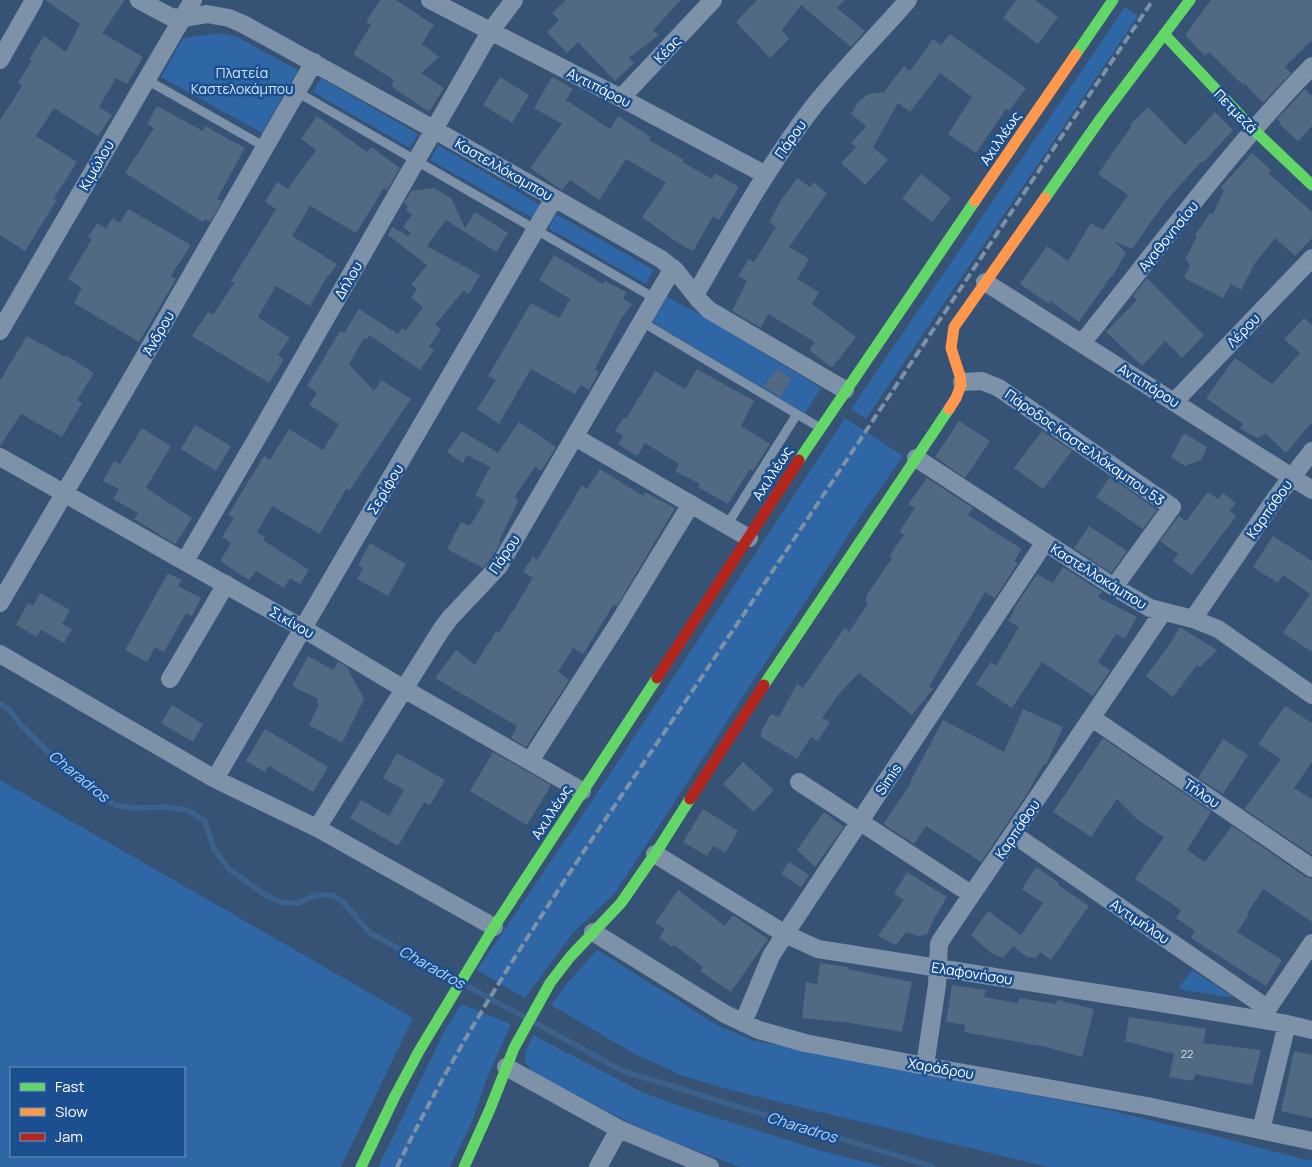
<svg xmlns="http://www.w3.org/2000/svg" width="1312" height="1167" viewBox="0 0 1312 1167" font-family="Manrope,sans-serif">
	<rect width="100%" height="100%" fill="#365274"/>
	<path fill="#2f66a5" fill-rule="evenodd" d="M1125,7l13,9 -272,403 -15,-10z
		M221,33l16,4 61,33 -36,63 -101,-56 22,-39z
		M321,78l97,56 -8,14 -97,-56z
		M438,145l104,61 -8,13 -104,-59z
		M556,214l98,56 -8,14 -98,-56z
		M667,297l27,14 127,77 -16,25 -153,-91z
		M845,418l58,38 -44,63 -244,374 -42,40 -48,65 -48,-28 110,-162z
		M0,780l413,238 -72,149h-341zM11,1068h173v88h-173z
		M597,950l122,76 33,14 348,68 120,29 82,22 10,1v7h-264l-318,-77 -49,-15 -48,-22 -82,-48 13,-18z
		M1192,970l43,28 -57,-9z
		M461,1004l50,20 -24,54 -15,44 -22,45h-72l67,-137z
		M533,1035l111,58 45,16 133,42 63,16h-145l-67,-25 -43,-19 -94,-49c-18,-13 -10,-22 -3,-39z"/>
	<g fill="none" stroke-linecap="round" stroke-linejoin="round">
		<path stroke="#3b618d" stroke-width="5.5" d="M0,704l9,5 12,16 34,34 46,37 14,9 20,3 32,-1 20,3 18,11 9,28 15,20 35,25 19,9h15l18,-8h16l11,7 27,31 84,46
			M467,986l57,31
			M535,1023l88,48 310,96"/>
	</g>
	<path fill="#526984" d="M45,0h80l-23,33 41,24 -16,27 -11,-6 -17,29 13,8 -14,21 -44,-28 -18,28 41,26 -23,36 3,2 -32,51 -25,-16v-115l22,-34 -4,-3 14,-23 -3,-1 15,-23 22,16 14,-28z
		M380,0h16l38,25 -12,19 17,13 -18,16 23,15 -15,24 -38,-26 3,-6 -41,-26 18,-29 -5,-3z
		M566,0h115l-28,30 6,5 -30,23 5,5 -19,18 -37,-39 -11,11 -20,-21 12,-12 -7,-7z
		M757,0h88l-8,8 28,23 -14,16 -50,-42 -19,25 7,9 -19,19 -34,-36z
		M1016,0h19l23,17 -20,27 -35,-26z
		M1211,0h101v40l-27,27 6,6 -28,30 -19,-20 -1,2 -34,-33 -4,4 -20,-21z
		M950,34l76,54 -17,23 -3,-2 -30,44 -28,-19 24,-37 -32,-24 -30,39 -12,-9 -25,44 15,13 -23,25 -24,-22 15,-16 -5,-4 15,-17 -15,-12 8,-13 9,-7 16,-2 20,-26 6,5 23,-32 8,6z
		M500,77l29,18 -17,28 -29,-18z
		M552,77l21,12 -7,11 44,29 8,-13 33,21 -2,3 35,20 -2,2 30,17 3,-6 24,14 -20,33 -6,-4 -20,35 -15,-8 -36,-26 24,-34 -31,-19 -9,-5 -27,41 -29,-20 -8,10 -32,-22 32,-44 -28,-16z
		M1305,89l7,7v30l-14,15 -19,-17 2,-1 -4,-4z
		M157,106l46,25 2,-5 40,22 -28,51 5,2 -12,21 -5,-3 -2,3 -78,-49 29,-45 -7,-4z
		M1148,107l37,38 30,-33 18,18 -30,33 -2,-1 -36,40 -33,47 -18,-8 12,12 -14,24 -1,-1 -32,46 -29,-21 -1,3 -29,-20 27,-38 21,15 23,-38 12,7 25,-35 -30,-21 33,-47 -1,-2z
		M317,116l50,36 4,-5 29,21 -13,22 -3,-2 -28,45 -46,-27 -18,30 45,28 -8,12 -1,-1 -18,31 -34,-20 -18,31 32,21 -12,17 6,4 -15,24 -77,-47 16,-24 5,3 21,-32 -3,-2 45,-72 -11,-7 12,-20 11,7 28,-39 -15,-11z
		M1252,153l19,17 -3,3 44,39v26l-17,18 -20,-18 -20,25 -14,27 -10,-6 -8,14 -39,-20 6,-13 -5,-6 12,-22 -2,-2 15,-22 3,1 11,-24 -3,-3z
		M921,174l30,24 -19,24 -30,-24z
		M797,178l13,9 3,-5 14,11 -38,54 20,12 -12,20 22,13 -7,12 44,33 -24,31 -23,-18 6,-8 -47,-28 -7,14 -29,-17 15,-30 -9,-5 11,-17 5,3 22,-35 -7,-5 13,-23z
		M434,188l17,10 14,30 10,-16 33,21 -12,19 -50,-32 -19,26 53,29 -11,19 -6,-3 -28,34 6,4 -12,18 5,3 -14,20 -51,-35 -2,5 -3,-2 -15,26 25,27 7,-11 30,19 -62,92 -3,-2 -26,45 -48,-28 -15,26 8,5 -2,3 46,30 -9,14 -10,-6 -6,10 -28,-17 -7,9 -29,-19 11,-18 -9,-6 12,-19 -6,-3 36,-59 6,4 19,-31 34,21 16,-26 -30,-19 8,-12 -10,-7 33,-55 4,2 15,-24 39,25 4,-6 4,3 17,-24 -12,-9 6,-9 -6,-4 16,-20 -39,-30 4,-8 16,9 3,-3 -8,-6 9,-12 -6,-5 2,-4 -4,-3 7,-12z
		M128,209l63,36 -20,31 5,3 -37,63 -65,-39 8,-15 -14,-9 24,-40 -4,-2 9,-14 9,6 6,-11 8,5z
		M554,255l49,29 2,-3 21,11 -3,7 9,5 -11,15 -26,50 4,3 -10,18 -8,-5 -6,9 -44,-25 -32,55 -22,-15 19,-29 -8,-4 43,-73 28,15 11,-19 -31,-19z
		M1147,278l57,57 -22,23 -17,-17 -23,25 -36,-34 31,-32 -4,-4z
		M1304,318l8,7v97l-26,31 -20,-19 -9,4 -17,-10 3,-4 -37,-26 29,-40 37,26 28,-31 -16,-14z
		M27,336l38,21 1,-2 28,18 -17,27 5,3 -20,34 -41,-23 -21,32v-66z
		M777,368l15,11 -12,18 -16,-11z
		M697,369l57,32 -13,25 29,18 -17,27 -3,-2 -22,35 -30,-17 2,-3 -25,-13 4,-7 -34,-21 -8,13 -19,-12 5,-8 -8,-5 9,-14 2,2 29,-48 30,18z
		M959,421l31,20 -25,37 -30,-21z
		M519,422l37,25 -15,24 -6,-4 -20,29 3,6 -19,39 2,1 -11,18 -7,8 -36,-19 14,-27 9,4 15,-25 -10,-6 15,-28 -23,-12 -4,8 -16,-11 15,-21 36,22z
		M195,425l36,21 -15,25 -35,-22z
		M142,428l29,18 -25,42 46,30 -17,26 -41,-25 4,-6 -25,-14 6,-10 -16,-8 11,-20 6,3z
		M1042,431l30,20 -29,38 -29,-21z
		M1184,433l23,14 -6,13 -16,6 -14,-9z
		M600,469l43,27 2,-4 30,16 -58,98 -3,-2 -31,50 -10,-6 -15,24 11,8 -43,67 -15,-9 6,-12 -82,-48 21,-28 19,15 21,-34 3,2 34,-55 -10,-6 10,-16 4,4 45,-75 5,4z
		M1110,477l47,33 -14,19 -47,-32z
		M927,478l46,30 -5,7 54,34 -8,12 4,2 -23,35 -10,-6 -56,94 4,3 -21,26 -53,-42 -20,21 -17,24 8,4 -12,19 -7,-4 -14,22 -36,-22v-6l10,-17 8,3 18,-33 6,4 42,-61 4,5 19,-29 -2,-1v-6l26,-38 -3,-2 15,-21 -5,-3 16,-24 -7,-4z
		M1208,492l10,7 5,-6 13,10 -6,8 6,5 -44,59 -19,-14 5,-7 -18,-13 19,-25 7,5z
		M1089,526l38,25 -16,22 -37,-25z
		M1273,536l39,25v91l-29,-19 27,-39 -27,-19 -5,8 -25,-16z
		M370,543l36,21 -18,32 -31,-17 6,-11 -5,-3z
		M1063,567l39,25 -4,5 39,20 -12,22 -9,-5 -18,28 12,9 -17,25 -51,-34 -30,46 -36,-24 15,-22 5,4 23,-39 -11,-6 6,-10 -1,-1 24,-36 16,9z
		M168,573l14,7 -4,6 23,12 -9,18 -6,-3 -22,39 -9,-5 -8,15 -22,-12z
		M40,593l30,17 -8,14 10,5 -8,14 -23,-13 -4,7 -21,-12 12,-22 5,3z
		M1180,627l37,23 -17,17 -3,-2 -24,32 -27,-21 22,-29z
		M308,656l25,14 5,-8 9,5 17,32 -22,44 -33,-18 10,-21 -3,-1 2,-4 -26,-13z
		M172,705l31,19 -10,18 -32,-19z
		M1285,706l27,17v39l-18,26 18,11v56l-68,-46 37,-50 -23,-15z
		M1023,709l40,18 -17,38 -2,-1 -19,33 -44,65 -55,-36 -12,18 -31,-20 28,-41 -1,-1 33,-62 61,32z
		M265,729l63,38 -15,25 -44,-26 -4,6 -19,-11z
		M1103,738l108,74 -24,38 18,12 27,-36 74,51 6,2v43l-49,-33 -16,25 2,1 -12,17 45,28 -16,26 -75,-48 4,-7 -19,-13 5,-8 -46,-31 29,-42 -26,-17 -21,-21 -26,38 -38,-25z
		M1223,739l25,16 -25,39 -25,-16z
		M493,752l58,33 -24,40 -57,-34z
		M397,753l48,27 -15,25 -6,-3 -26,44 -48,-28 11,-18 28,16 15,-26 -21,-12z
		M743,762l31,28 -20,22 -31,-28z
		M703,809l35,22 -13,22 -11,-7 -7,10 -24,-14z
		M824,812l20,15 -29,40 -18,-17z
		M789,862l20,13 -8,12 -20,-13z
		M1036,867l23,16 -1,2 31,21 -38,54 -11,-8 -4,6 -9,-1 -14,-11 -10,12 -12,-5 -20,-18 17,-24 33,24 22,-32 -21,-14z
		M907,872l40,25 -13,22 -7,15 -9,2 -12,-4 -10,13 -18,-9 26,-36 -10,-6z
		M678,890l47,36 8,-11 35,24 -37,53 -31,-21 3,-4 -29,-22 -2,2 -13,-9 6,-9 -10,-6z
		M820,963l28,4 -1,2 65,13 -10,50 -51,-9 -49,-5 4,-36 11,2z
		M952,985l34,5 -2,7 34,6 1,-5 37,6 1,-4 37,9 -12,48 -36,-10 -82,-15 1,-7 -19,-3z
		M1129,1017l77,12 -3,14 58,7 -9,35 -57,-11 -2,7 -24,-4 5,-23 -49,-13z
		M1294,1051l18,4v63l-31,-7z"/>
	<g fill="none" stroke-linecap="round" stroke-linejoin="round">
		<path stroke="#7d92a8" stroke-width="9" d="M147,80l118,67
			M297,92l359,207
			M642,322l175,104
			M727,525l70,-111"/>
		<path stroke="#7d92a8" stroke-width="18" d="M139,0l32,17 12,1 24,-4 22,4 14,6 192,106 226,129 15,12 23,29 10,10 136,80
			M430,0l191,98 145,77
			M0,60l34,-60
			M621,98l92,-98
			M985,282l327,208
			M695,295c36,-62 71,-126 115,-184 30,-39 66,-74 98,-111
			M0,331l193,-331
			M1082,343c75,-93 147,-192 230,-277
			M962,382l20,-1 17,7 173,119 -58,80
			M1175,401l137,-143
			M575,437l174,101
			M0,457l304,172 100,60 178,102
			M916,458l198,129 36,21 43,11 25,10 94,66
			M185,561l68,-116 237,-413 24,-32
			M0,603l132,-225 182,-316
			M1193,619l82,-120 37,-48
			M0,654l215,125 102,49 177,99
			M170,679l56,-95
			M1092,718l220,150
			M530,761l89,-139 72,-118
			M215,779l339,-581
			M799,782l172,112
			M317,828l124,-198 9,-12 49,-52 174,-298
			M1013,834l254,174
			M655,854l130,80 33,15 343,54 126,21 25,6
			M593,932l132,82 34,16 18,5 28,8 120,23 222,40 165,35
			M1262,1017l50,-74
			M743,1023l28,-67 14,-22 260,-392
			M925,1066l12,-81 2,-41 2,-4 222,-328
			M506,1067l113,62 91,38
			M1261,1130l26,-106
			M598,1167l21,-38"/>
		<path stroke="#63d668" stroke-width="11" d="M1164,34l90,96 58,55
			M1076,54l37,-54
			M1045,198l56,-80 89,-118
			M799,460l176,-259
			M764,685l185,-276
			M361,1167l34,-71 24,-45 75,-124 163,-249
			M464,1167l26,-58 24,-61 36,-65 20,-26 51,-54 34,-49 35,-55"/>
		<path stroke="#ff974d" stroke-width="11" d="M975,201l101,-147
			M949,409l7,-11 5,-13 -1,-9 -9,-28 3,-21 91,-129"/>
		<path stroke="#b3261e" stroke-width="11" d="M657,678l142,-218
			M690,799l74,-114"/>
		<path stroke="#7e92a7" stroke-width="4" stroke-dasharray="9 4" stroke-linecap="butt" d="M397,1167c86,-178 205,-340 314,-504 148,-220 294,-443 442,-663"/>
	</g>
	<g text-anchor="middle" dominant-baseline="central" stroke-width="5" stroke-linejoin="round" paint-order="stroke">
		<g font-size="11" fill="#d4dae0">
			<text x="1187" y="1053">22</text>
		</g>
		<g font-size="14" fill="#fff" stroke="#1b4f8f">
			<text transform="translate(667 49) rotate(-47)">Κέας</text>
			<text transform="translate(599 87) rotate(27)">Αντιπάρου</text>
			<text transform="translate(1236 111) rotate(46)">Πετμεζά</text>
			<text transform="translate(1000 138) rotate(-56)">Αχιλλέως</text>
			<text transform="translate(790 139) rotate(-55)">Πάρου</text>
			<text transform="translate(96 165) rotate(-60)">Κιμώλου</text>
			<text transform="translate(504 169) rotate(30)">Καστελλόκαμπου</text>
			<text transform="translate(1168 236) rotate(-51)">Αγαθονησίου</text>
			<text transform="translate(348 280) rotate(-60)">Δήλου</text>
			<text transform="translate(1243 330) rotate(-46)">Λέρου</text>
			<text transform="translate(158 333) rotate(-60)">Άνδρου</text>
			<text transform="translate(1149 385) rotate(32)">Αντιπάρου</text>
			<text transform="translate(1085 447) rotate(35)">Πάροδος Καστελλόκαμπου 53</text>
			<text transform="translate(772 473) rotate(-57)">Αχιλλέως</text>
			<text transform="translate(385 489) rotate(-59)">Σερίφου</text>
			<text transform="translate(1269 509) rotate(-55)">Καρπάθου</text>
			<text transform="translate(504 554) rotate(-56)">Πάρου</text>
			<text transform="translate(1099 576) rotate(32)">Καστελλοκάμπου</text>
			<text transform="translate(292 622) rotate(30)">Σικίνου</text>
			<text transform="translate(888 779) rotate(-56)">Simis</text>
			<text transform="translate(1202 793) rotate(34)">Τήλου</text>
			<text transform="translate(551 812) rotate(-57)">Αχιλλέως</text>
			<text transform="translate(1017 829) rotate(-56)">Καρπάθου</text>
			<text transform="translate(1140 921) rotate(34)">Αντιμήλου</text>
			<text transform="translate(972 973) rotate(9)">Ελαφονήσου</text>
			<text transform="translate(941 1068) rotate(10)">Χαράδρου</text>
		</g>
		<g font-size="14" fill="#cfe3fa" stroke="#1b4f8f">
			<text x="242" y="72">Πλατεία<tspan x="242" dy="16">Καστελοκάμπου</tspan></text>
		</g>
		<g font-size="15" font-style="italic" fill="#b5d3f5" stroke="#1b4f8f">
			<text transform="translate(79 776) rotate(39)">Charadros</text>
			<text transform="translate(432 967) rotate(29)">Charadros</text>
			<text transform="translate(802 1127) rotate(17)">Charadros</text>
		</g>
	</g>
	<rect x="10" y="1067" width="175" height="90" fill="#1b4f8f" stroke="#7695bc"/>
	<rect x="20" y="1083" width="25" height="8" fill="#63d668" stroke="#7695bc"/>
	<text x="55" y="1092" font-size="15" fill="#ffffff">Fast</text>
	<rect x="20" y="1108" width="25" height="8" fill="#ff974d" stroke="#7695bc"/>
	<text x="55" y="1117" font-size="15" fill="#ffffff">Slow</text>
	<rect x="20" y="1133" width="25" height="8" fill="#b3261e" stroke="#7695bc"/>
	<text x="55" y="1142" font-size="15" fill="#ffffff">Jam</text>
</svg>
